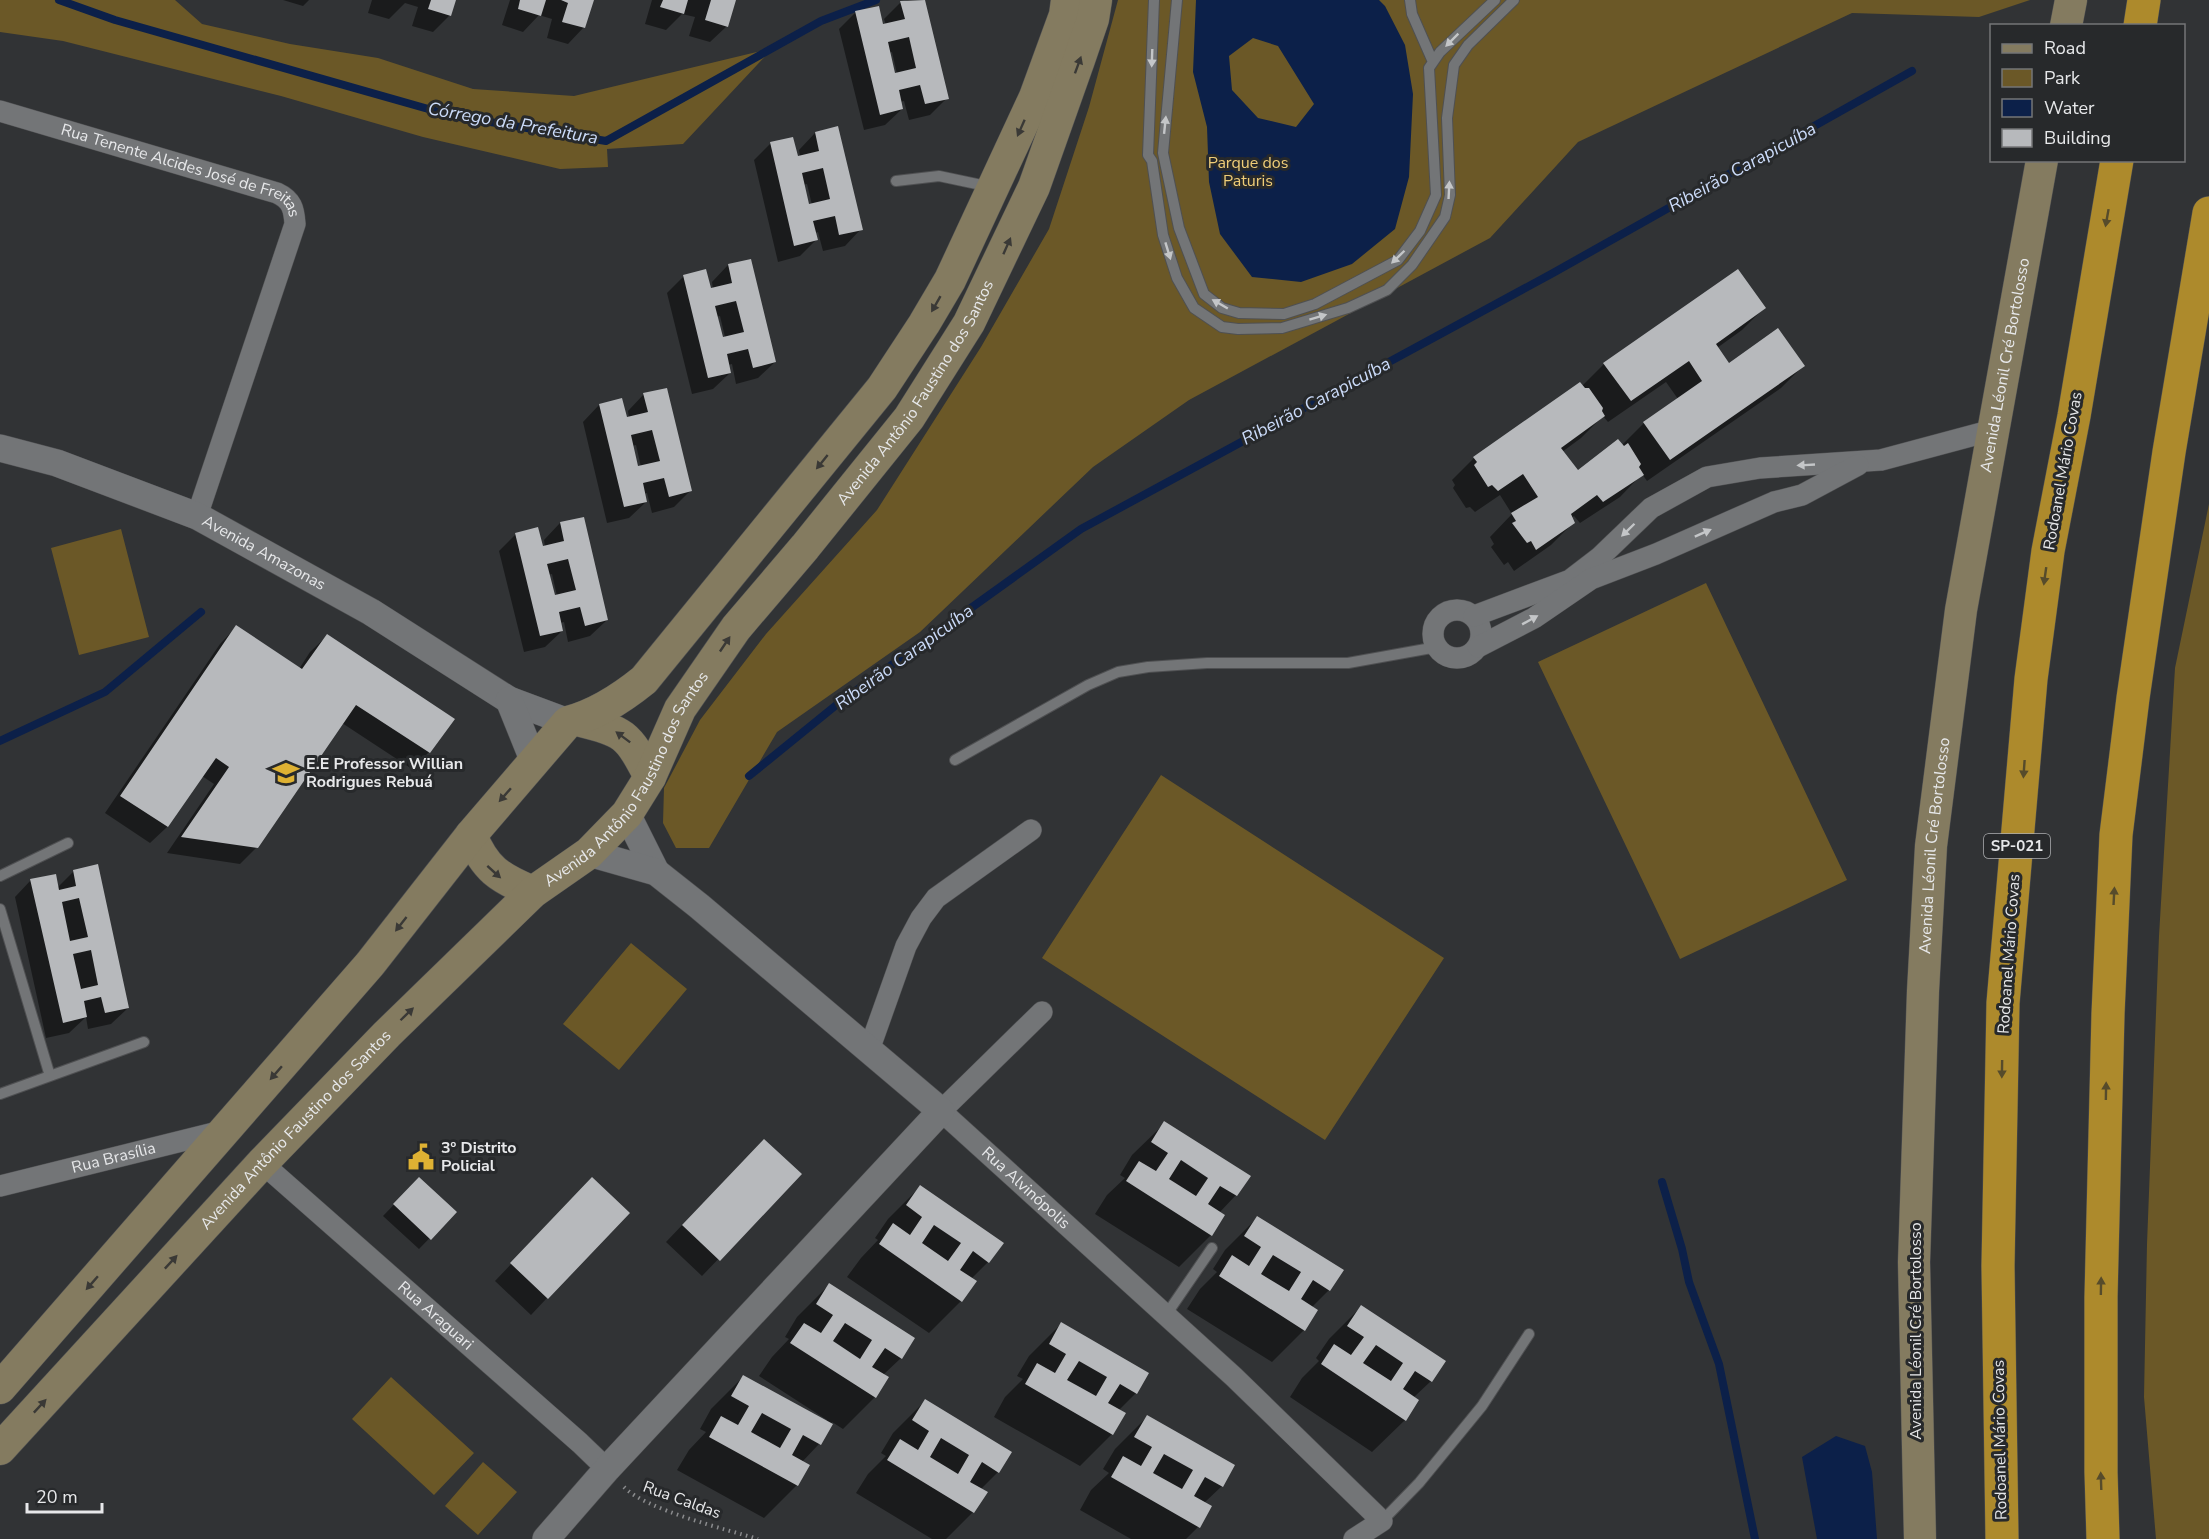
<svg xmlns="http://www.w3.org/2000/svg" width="2209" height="1539" viewBox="0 0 2209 1539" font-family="'Nunito Sans',sans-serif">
	<rect width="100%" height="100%" fill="#313335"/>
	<path fill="#6b5827" d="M0,0h175l27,24 88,20 88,14 95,31 101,7 199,-48 -90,96 -76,5 1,18 -48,2 -137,-32 -142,-41 -218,-55 -63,-9z
		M1118,0h912l-51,17 -127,-4 -274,129 -88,96 -301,162 -96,67 -173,165 -143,100 -68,116h-33l-13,-25 1,-35 36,-68 66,-86 111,-124 104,-163 68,-118 40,-122z
		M2209,504v1035h-53l-12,-142 3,-153 12,-308 16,-268z
		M121,529l28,108 -70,18 -28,-107z
		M1706,583l141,297 -167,79 -142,-297z
		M1161,775l283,183 -119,182 -283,-182z
		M631,943l56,46 -68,81 -56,-46z
		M391,1377l83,76 -40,42 -82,-76z
		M483,1462l34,30 -39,43 -33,-29z"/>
	<path fill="#0c2049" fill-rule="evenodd" d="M1196,0h183l6,6 20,39 8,49 -4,83 -14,52 -43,35 -51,18 -49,-5 -32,-43 -11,-52 -2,-55 -14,-55zM1253,38l25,8 36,58 -18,23 -38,-9 -26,-28 -3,-34z
		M1836,1436l29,10 7,26 5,67h-60l-15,-82z"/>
	<path fill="#0007" fill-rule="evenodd" d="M283,0h26l-6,6z
		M372,0h82l-4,15 -17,17 -21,-6 6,-19 -13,-4 -16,16 -21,-6z
		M510,0h82l-8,27 -16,17 -21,-6 5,-19 -13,-4 -16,17 -21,-7z
		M652,0h82l-7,26 -17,16 -21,-6 6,-19 -13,-3 -16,16 -21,-6z
		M908,0h15l24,98 -17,17 -21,5 -5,-19 -4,1 2,7 -17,16 -21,5 -25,-101 17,-17 26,14 4,-1 -2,-6 17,-17zM892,52l5,22h-3l-5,-21z
		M815,133l46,96 -16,17 -22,5 -5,-19 -3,1 1,7 -16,16 -22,6 -24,-102 16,-16 26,13 4,-1 -1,-6zM807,184l5,21 -4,1 -5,-21z
		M728,265l47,97 -17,16 -22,6 -4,-20 -4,1 2,8 -17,16 -21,5 -25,-101 17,-17 26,14 3,-1 -1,-7zM720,316l5,21 -4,1 -5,-21z
		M1764,308l-22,22 -25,18 12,17 74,1 -22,22 -134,93 -5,-7 -22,23 -40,26 -6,-7 -3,2 2,5 -22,22 -37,26 -6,-9 -4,3 -13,-18 3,-3 -4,-7 22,-23 -12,-19 -25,17 -5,-5 -4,1 -13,-20 2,-3 -3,-5 22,-22 108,-72 22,-22zM1666,382l12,17 -34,24 -22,22 -44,27 -16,-20 19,-14 22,-22 5,6z
		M644,394l46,97 -16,16 -22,6 -5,-20 -3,1 2,8 -17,16 -22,5 -24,-101 16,-17 27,14 3,-1 -1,-7zM636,445l5,22h-4l-5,-21z
		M560,523l47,97 -17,16 -22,6 -4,-20 -4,1 2,8 -17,16 -21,5 -25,-101 17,-17 26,14 3,-1 -1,-7zM552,574l5,22h-4l-5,-21z
		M236,627l63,42 11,-17 17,-16 125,83 -23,33 -17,17 -70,-46 -85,124 -17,17 -73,-11 47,-69 -12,-8 -35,51 -17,16 -45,-30 115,-169z
		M74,871l54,137 -17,16 -23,5 -2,-12 -17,16 -23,5 -31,-141 16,-17 26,8z
		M1165,1123l71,72 -17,18 -8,22 -32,32 -84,-53 12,-19 18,-17 -5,-3 12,-20z
		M747,1157l53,17 -98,102 -36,-34z
		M920,1187l68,75 -17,17 -10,22 -32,32 -82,-56 14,-19 17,-18 -3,-2 13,-19z
		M408,1190l47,22 -36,37 -36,-33z
		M576,1196l-29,102 -16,17 -36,-34z
		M1257,1218l72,72 -17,17 -8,23 -32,32 -85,-53 13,-20 17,-17 -4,-3 12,-19z
		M829,1285l72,73 -18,17 -8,22 -32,32 -11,-7 -13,22 -17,18 6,3 -11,20 -33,33 -87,-48 12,-20 17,-18 -6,-3 11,-20 33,-33 82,46 1,-2 -68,-44 13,-19 17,-18 -4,-2 12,-20z
		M1361,1307l70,74 -18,17 -8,22 -33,32 -82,-55 12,-19 17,-17 -3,-3 13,-19z
		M1061,1324l75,69 -18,18 -6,23 -32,32 -86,-49 11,-20 18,-18 -6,-3 12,-20z
		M925,1401l73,71 -18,18 -7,22 -27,27h-14l-76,-46 12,-19 18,-18 -5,-3 12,-20z
		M1147,1417l75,69 -18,17 -6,24 -12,12h-55l-51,-29 11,-20 18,-17 -6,-4 12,-20z"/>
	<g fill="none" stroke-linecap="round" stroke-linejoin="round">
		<path stroke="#0c2049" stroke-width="8" d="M59,0l56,20 338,96 153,25 215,-120 55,-21
			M0,741l105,-49 96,-80
			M749,776l91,-74 241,-173 472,-256 359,-202
			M1662,1182l20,67 7,33 30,82 36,175"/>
	</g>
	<path fill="#b7b9bc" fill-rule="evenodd" d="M431,0h25l-5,16 -23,-7z
		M520,0h26l-5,16 -23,-7z
		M561,0h33l-9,28 -23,-6 6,-19z
		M663,0h25l-4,14 -24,-7z
		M711,0h25l-8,27 -23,-7z
		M925,0l24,99 -24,5 -5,-19 -21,5 4,19 -23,6 -25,-104 24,-5 4,18 22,-5 -5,-18zM909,37l7,31 -21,5 -7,-31z
		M838,126l25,104 -24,5 -4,-19 -22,5 5,19 -24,6 -24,-104 23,-5 5,19 21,-5 -4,-19zM823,168l7,31 -21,5 -7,-31z
		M751,259l25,103 -23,6 -5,-19 -21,5 4,19 -23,5 -25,-103 23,-6 5,19 21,-5 -4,-19zM736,301l8,31 -21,5 -8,-31z
		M1738,269l28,39 -50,36 13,19 49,-35 27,38 -135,94 -27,-38 59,-41 -13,-20 -58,40 -28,-38z
		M1580,382l5,6h4l14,20 -1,3 3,5 -44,32 17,22 40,-31 6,7 4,-3 13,21 -2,3 5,8 -41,27 -6,-7 -26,19 4,9 -39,27 -5,-9 -4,2 -15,-20 4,-2 -5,-8 27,-16 -15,-23 -25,17 -6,-6 -4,2 -14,-22 3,-3 -4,-5z
		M667,388l25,103 -23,6 -5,-19 -21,5 4,19 -23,5 -25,-103 23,-6 5,19 21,-5 -5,-19zM652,430l8,31 -22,5 -7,-31z
		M584,517l24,103 -23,6 -5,-19 -21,5 4,19 -23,5 -25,-103 23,-6 5,19 21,-5 -4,-19zM568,559l8,31 -21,5 -8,-31z
		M236,625l66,44 25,-35 128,85 -25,34 -74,-48 -98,143 -77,-11 48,-70 -13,-9 -48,69 -48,-31z
		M98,864l31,144 -24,5 -4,-16 -17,4 3,16 -24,6 -33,-144 26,-5 3,16 17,-4 -3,-16zM79,898l9,39 -18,4 -8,-39zM91,950l7,35 -17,4 -8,-35z
		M1164,1121l87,55 -14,20 -17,-10 -12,18 17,11 -13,21 -86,-55 13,-20 17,10 12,-18 -17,-11zM1181,1160l27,18 -12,18 -27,-17z
		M764,1139l38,35 -82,87 -38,-36z
		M419,1177l38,35 -26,28 -38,-36z
		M592,1177l38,36 -82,86 -38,-36z
		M920,1185l84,58 -15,20 -16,-12 -13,19 17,11 -15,21 -83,-58 14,-21 17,12 12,-18 -16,-12zM934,1225l27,18 -13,18 -26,-18z
		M1257,1216l87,54 -14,21 -17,-11 -12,19 17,11 -13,21 -86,-55 13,-21 17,11 12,-19 -17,-11zM1273,1255l28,17 -12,19 -28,-17z
		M829,1283l86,55 -13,21 -17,-11 -13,19 17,10 -13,21 -86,-55 14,-20 17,10 12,-18 -17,-11zM845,1323l27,17 -12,19 -27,-18z
		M1361,1305l85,56 -14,21 -17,-11 -12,18 16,11 -13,21 -85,-57 13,-20 17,11 13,-18 -17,-11zM1376,1345l27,18 -12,18 -28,-18z
		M1061,1322l88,51 -12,21 -17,-10 -12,19 18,10 -13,22 -88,-51 12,-21 18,10 11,-19 -17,-10zM1079,1361l28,16 -11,19 -29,-16z
		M743,1375l90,49 -12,21 -18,-10 -11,20 18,10 -12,21 -89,-49 12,-21 17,9 11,-19 -18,-10zM762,1413l29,16 -11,19 -29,-16z
		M925,1399l87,53 -13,21 -17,-11 -12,20 18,10 -14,21 -87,-53 13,-21 18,11 11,-19 -17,-11zM941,1438l28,17 -11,19 -28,-17z
		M1147,1415l88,50 -12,22 -18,-10 -11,19 18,10 -12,22 -89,-51 12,-21 18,10 11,-19 -18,-10zM1164,1454l29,16 -11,19 -29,-16z"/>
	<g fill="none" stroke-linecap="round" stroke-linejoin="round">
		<g stroke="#4f5052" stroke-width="12">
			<path id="service" d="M1154,0l-6,155 4,6 11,74 14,43 17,30 28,19 16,2 44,-1 66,-20 39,-18 25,-25 33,-48 5,-22 -3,-77 7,-53 14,-20 46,-45
				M1177,0l-14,153 16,75 25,66 18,14 17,5 45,1 31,-10 83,-44 22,-29 16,-36 -7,-127 11,-16 55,-52
				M1410,0l2,14 21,48
				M896,181l43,-5 52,11
				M955,760l133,-75 30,-13 30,-5 59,-4h141l89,-16
				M0,876l68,-33
				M0,909l50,167
				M0,1094l144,-52
				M1166,1315l46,-67
				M1382,1521l37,-38 63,-77 47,-72"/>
		</g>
		<g stroke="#4f5052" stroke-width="22">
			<g id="minor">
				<path id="s1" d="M0,111l277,82c15,7 17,16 18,31l-98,292"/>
				<circle cx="1457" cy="634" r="24"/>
				<path d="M1474,616l96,-36 30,-23 51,-49 56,-31 53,-9 121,-8 112,-30"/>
				<path d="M1478,647l56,-29 57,-39 65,-25 118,-52 28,-7 56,-30"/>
				<path id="s2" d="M1042,1012l-101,99 293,266 148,144 -28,18"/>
				<path d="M869,1050l37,-104 15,-28 15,-20 95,-68"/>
				<path id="s3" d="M262,1163l318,280 27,26"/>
				<path id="s4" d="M0,1186l226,-56"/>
			</g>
		</g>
		<g stroke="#4f5052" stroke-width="28">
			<g id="tertiary">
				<path id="s5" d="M0,448l57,15 140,53 174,96 138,88 59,22"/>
				<path d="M509,700l25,62"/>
				<path d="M627,814l29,58"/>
				<path d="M546,1539l61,-70 334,-358 -242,-205 -43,-34 -67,-19"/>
			</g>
		</g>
		<g stroke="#4f5052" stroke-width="33">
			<g id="secondary">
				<path d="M2066,26l5,-26"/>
				<path d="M577,720c48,12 50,13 73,57"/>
				<path d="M471,835c14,34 28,43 62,57"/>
				<path d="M0,1388l370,-424 101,-129 97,-113c27,-7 55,-25 76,-42l238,-292 42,-64 26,-44 85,-183 30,-82 2,-15"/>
				<path id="s6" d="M0,1449l262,-286 125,-129 146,-142 56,-39 38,-39 23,-37 30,-68 56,-81 69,-81 104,-129 60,-95 65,-136 45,-127 14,-41 3,-19"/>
				<path id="s7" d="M1920,1539l-6,-277 9,-271 8,-145 30,-236 81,-450"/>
			</g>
		</g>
		<g stroke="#4f5052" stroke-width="34">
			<path id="motorway" d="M2140,26l4,-26
				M2002,1539l-4,-273 5,-263 28,-324 17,-128 26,-135 43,-256
				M2103,1539l-2,-67v-175l7,-283 8,-179 17,-137 36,-246 40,-239"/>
		</g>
		<path stroke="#8b8c8e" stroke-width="4" stroke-dasharray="1.5 4.5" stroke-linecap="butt" d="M624,1487c22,23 101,42 134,52"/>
		<use href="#service" stroke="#737577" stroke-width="10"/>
		<use href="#minor" stroke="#737577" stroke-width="21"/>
		<use href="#tertiary" stroke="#737577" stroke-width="27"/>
		<use href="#secondary" stroke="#847b60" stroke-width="32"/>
		<use href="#motorway" stroke="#ad8a2c" stroke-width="33"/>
	</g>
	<defs><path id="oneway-solid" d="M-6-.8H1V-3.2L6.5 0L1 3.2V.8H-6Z" transform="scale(1.5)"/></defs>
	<g fill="#c4c6c8">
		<use href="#oneway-solid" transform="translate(1452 40) rotate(135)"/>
		<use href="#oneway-solid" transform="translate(1152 58) rotate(92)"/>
		<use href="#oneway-solid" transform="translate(1165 125) rotate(-84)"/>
		<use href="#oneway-solid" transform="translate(1449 190) rotate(-87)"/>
		<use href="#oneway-solid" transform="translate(1168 251) rotate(73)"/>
		<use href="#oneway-solid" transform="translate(1398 257) rotate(136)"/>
		<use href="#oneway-solid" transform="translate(1220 304) rotate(-150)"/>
		<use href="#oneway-solid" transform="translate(1318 317) rotate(-17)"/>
		<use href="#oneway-solid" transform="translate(1806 465) rotate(177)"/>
		<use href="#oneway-solid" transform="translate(1628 530) rotate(136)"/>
		<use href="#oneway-solid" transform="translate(1703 533) rotate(-24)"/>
		<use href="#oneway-solid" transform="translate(1530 620) rotate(-29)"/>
	</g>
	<g fill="#3a3936">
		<use href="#oneway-solid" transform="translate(1078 65) rotate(-70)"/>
		<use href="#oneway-solid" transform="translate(1021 128) rotate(114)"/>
		<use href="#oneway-solid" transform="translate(1007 246) rotate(-66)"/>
		<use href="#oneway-solid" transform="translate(936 304) rotate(120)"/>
		<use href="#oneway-solid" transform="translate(822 462) rotate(129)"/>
		<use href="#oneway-solid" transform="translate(725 644) rotate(-56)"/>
		<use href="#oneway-solid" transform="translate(623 737) rotate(-143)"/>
		<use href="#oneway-solid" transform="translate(505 795) rotate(131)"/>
		<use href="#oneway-solid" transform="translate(494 872) rotate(42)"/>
		<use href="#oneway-solid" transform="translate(401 924) rotate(128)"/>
		<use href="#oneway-solid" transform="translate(407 1014) rotate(-44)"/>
		<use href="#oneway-solid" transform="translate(276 1073) rotate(131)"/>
		<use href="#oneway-solid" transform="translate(171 1262) rotate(-47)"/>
		<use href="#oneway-solid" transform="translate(92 1283) rotate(131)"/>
		<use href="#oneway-solid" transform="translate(40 1406) rotate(-47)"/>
	</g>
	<g fill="#564b2b">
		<use href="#oneway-solid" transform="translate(2107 218) rotate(100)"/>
		<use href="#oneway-solid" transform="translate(2045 576) rotate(98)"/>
		<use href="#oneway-solid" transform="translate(2024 769) rotate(94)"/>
		<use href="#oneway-solid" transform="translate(2114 896) rotate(-87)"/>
		<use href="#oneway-solid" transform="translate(2002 1069) rotate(91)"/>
		<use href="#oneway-solid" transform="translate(2106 1091) rotate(-89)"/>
		<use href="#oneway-solid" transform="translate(2101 1286) rotate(-89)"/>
		<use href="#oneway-solid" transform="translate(2101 1481) rotate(-92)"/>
	</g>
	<defs>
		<g id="school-bare" transform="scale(2.07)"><path d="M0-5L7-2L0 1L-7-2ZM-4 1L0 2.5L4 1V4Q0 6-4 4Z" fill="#deb133" stroke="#27292b" stroke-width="2.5" paint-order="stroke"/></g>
		<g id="civic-bare" transform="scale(2.07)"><path d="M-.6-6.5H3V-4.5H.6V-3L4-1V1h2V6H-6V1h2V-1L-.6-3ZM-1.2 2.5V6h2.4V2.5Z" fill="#deb133" stroke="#27292b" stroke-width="2.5" paint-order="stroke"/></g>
	</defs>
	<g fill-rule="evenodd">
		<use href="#school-bare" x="286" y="773"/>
		<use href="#civic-bare" x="421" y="1157"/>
	</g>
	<g text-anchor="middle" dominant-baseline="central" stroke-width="6" stroke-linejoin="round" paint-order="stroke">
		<rect fill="#27292b" stroke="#adafb1" stroke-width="1.5" x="1984" y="834" width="66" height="24" rx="4.5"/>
		<g font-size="15" font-weight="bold" fill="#e7e8ea">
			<text x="2017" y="846">SP-021</text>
		</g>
		<g font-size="16" fill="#efcd78" stroke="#27292b">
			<text x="1248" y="163">Parque dos<tspan x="1248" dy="18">Paturis</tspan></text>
		</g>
		<g font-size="16" fill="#e7e8ea" stroke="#27292b">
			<text stroke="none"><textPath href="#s1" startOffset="192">Rua Tenente Alcides José de Freitas</textPath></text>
			<text stroke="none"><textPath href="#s7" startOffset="1180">Avenida Léonil Cré Bortolosso</textPath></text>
			<text stroke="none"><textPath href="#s6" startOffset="1407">Avenida Antônio Faustino dos Santos</textPath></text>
			<text transform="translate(2063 471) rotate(-80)">Rodoanel Mário Covas</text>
			<text stroke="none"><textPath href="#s5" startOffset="285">Avenida Amazonas</textPath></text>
			<text stroke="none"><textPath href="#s6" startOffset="921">Avenida Antônio Faustino dos Santos</textPath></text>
			<text stroke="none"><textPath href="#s7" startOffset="694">Avenida Léonil Cré Bortolosso</textPath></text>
			<text transform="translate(2009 954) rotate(-86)">Rodoanel Mário Covas</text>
			<text stroke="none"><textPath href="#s6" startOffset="435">Avenida Antônio Faustino dos Santos</textPath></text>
			<text stroke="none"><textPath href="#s4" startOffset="117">Rua Brasília</textPath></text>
			<text stroke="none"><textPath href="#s2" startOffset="256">Rua Alvinópolis</textPath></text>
			<text stroke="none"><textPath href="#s3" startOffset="231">Rua Araguari</textPath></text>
			<text transform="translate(1916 1331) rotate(-90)">Avenida Léonil Cré Bortolosso</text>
			<text transform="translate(2000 1440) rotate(-91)">Rodoanel Mário Covas</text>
			<text transform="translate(682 1500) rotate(20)">Rua Caldas</text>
		</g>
		<g font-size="16" font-weight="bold" fill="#e7e8ea" stroke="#27292b" text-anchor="start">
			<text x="306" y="764">E.E Professor Willian<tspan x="306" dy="18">Rodrigues Rebuá</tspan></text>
			<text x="441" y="1148">3º Distrito<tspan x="441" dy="18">Policial</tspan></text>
		</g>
		<g font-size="18" font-style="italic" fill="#cbdbf9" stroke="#27292b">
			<text transform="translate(513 123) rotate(10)">Córrego da Prefeitura</text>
			<text transform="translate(1742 167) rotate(-29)">Ribeirão Carapicuíba</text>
			<text transform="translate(1316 401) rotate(-28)">Ribeirão Carapicuíba</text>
			<text transform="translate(904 657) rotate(-36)">Ribeirão Carapicuíba</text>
		</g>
	</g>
	<rect x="1990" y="24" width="195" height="138" fill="#27292b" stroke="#747577" stroke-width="1.5"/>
	<rect x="2002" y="44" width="30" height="9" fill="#847b60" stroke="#747577" stroke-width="1.5"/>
	<text x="2044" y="54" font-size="18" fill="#e7e8ea">Road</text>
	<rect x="2002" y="69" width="30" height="18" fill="#6b5827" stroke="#747577" stroke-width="1.5"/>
	<text x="2044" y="84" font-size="18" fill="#e7e8ea">Park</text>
	<rect x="2002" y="99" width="30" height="18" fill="#0c2049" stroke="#747577" stroke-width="1.5"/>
	<text x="2044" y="114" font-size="18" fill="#e7e8ea">Water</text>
	<rect x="2002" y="129" width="30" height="18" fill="#b7b9bc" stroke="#747577" stroke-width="1.5"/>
	<text x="2044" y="144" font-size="18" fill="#e7e8ea">Building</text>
	<path d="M27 1503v9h75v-9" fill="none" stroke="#e7e8ea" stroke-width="3"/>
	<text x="36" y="1503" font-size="18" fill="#e7e8ea" stroke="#27292b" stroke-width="4.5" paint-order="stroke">20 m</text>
</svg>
